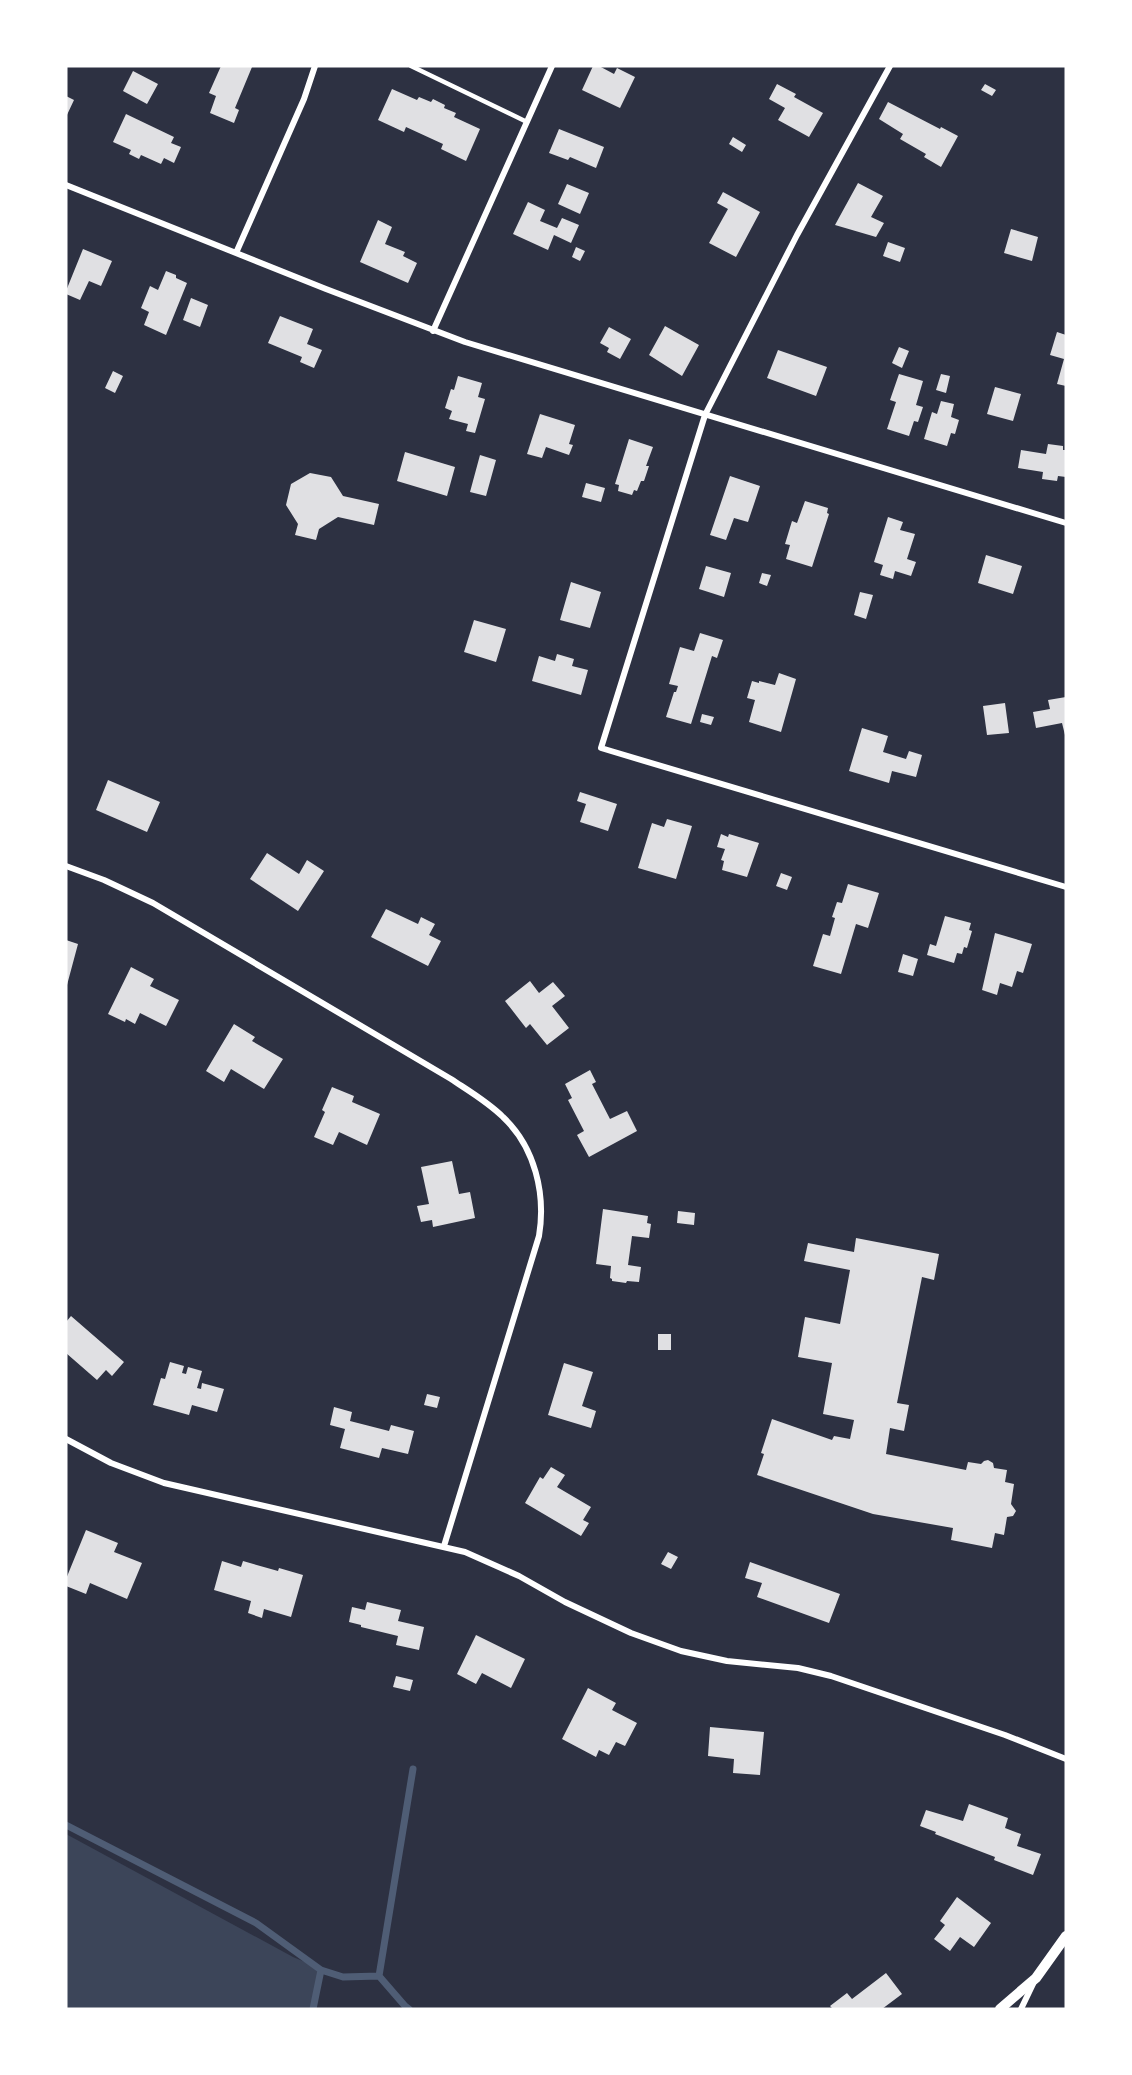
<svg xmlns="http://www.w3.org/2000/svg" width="1132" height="2075" viewBox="0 0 1132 2075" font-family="Arial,sans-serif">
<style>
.green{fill:#3c4559}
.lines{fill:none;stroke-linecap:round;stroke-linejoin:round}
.stream{stroke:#4f5d75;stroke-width:7}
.building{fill:#e0e0e3}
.service{stroke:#fff;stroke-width:4.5}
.minor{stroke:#fff;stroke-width:6}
.tertiary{stroke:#fff;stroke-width:10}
</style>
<rect width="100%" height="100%" fill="#2d3142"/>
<path class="green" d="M66 1834 293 1957 322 1969 313 2009H66Z"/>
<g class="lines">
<path class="stream" d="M66 1825 256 1923 321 1970 313 2009
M321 1970 343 1977 379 1976 413 1769
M379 1976 405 2006 409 2009"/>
</g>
<path class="building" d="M221 66 252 67 235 108 239 110 234 123 210 113 216 96 209 93Z
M593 66H599L614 74 617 68 635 77 620 108 582 90Z
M133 71 158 84 147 104 123 91Z
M777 84 796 94 794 97 823 113 809 137 778 120 785 108 769 99Z
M985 84 996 90 992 96 981 90Z
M392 89 417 100 419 97 431 102 433 99 445 105 444 108 456 113 454 117 480 129 466 161 441 149 443 144 406 127 404 132 378 120Z
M66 96 74 100 66 117Z
M888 102 940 129 941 127 958 136 941 167 924 157 926 154 900 139 903 134 879 119Z
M126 114 174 137 171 143 181 147 174 163 164 158 161 164 141 155 139 159 129 154 131 150 113 142Z
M559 129 604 147 596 168 570 157 568 160 549 153Z
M733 137 746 145 742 152 729 144Z
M858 183 883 196 871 217 884 223 876 237 835 225Z
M567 184 589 193 580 214 558 204Z
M723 192 760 212 736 257 709 243 728 209 717 203Z
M528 202 545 210 540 221 557 228 562 218 579 225 571 243 554 235 548 250 513 234Z
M378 220 392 227 385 244 405 252 403 256 417 263 408 283 360 262Z
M1011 229 1038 237 1032 261 1004 253Z
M888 242 905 248 900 262 883 256Z
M576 247 585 251 580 261 572 257Z
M83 249 112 261 101 286 89 281 80 300 66 294V291Z
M166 271 176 275V278L187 283 166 335 144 325 149 312 141 308 150 286 158 290Z
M191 298 208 305 200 327 183 320Z
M280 316 313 329 307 344 322 350 314 368 300 362 302 357 268 343Z
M665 326 699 345 682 376 649 355Z
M609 327 631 339 620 359 607 352 609 348 600 343Z
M1057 332 1066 335V386L1057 384 1064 359 1050 355Z
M899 347 909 351 902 368 892 363Z
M778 350 827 367 816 396 767 378Z
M113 371 123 376 115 393 105 388Z
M899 374 923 381 916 405 923 407 918 422 914 421 909 436 887 429 896 402 890 400Z
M941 374 950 376 946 393 936 390Z
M458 376 482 383 478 397 485 399 475 433 466 431 468 424 449 419 452 411 445 408 451 389 454 390Z
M995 387 1021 394 1013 421 987 414Z
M941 401 954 404 951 417 959 420 955 434 951 433 947 446 924 439 932 412 937 414Z
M540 414 575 425 569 444 573 445 569 455 546 447 542 458 527 454Z
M629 439 653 447 646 466H649L644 481H641L637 491 634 490 632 495 618 491 619 485 615 484Z
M1048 444 1063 446V450H1066V477L1058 476 1057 481 1042 479 1043 472 1018 468 1021 450 1046 454Z
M405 452 455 467 447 496 397 481Z
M480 455 496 460 486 496 470 492Z
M310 473 331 477 343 496 379 504 374 525 338 517 319 529 316 540 295 535 298 524 286 505 291 484Z
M730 476 760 486 748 522 734 518 726 540 710 535Z
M586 483 605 488 601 502 582 497Z
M805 501 828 508 827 513 829 514 812 567 786 559 790 545 785 544 792 521 797 523Z
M888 517 903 522 900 530 915 534 907 559 916 562 911 576 895 571 893 579 880 575 883 565 874 562Z
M986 555 1022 566 1013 594 978 583Z
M706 566 731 573 724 597 699 589Z
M762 573 771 575 767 586 759 583Z
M571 582 601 592 590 628 560 620Z
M860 592 873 595 866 619 854 615Z
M474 620 506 629 496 662 464 652Z
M700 633 723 640 717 658 712 656 691 724 666 717 674 692H676L678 686 669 684 680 647 694 651Z
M557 654 574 659 572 666 588 670 581 695 532 681 539 656 555 661Z
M779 673 796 679 781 732 749 722 755 700 747 698 752 681 759 683V681L775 685Z
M1066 697V739L1062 723 1036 728 1033 712 1050 709 1048 700Z
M1005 703 1009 733 987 735 983 706Z
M702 714 714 717 711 725 700 722Z
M862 728 888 736 883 752 906 759 909 751 922 755 916 777 892 771 889 783 849 771Z
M108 780 160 802 147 832 96 810Z
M580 792 617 804 608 831 580 822 586 804 577 801Z
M667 819 692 826 676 879 638 868 652 823 664 827Z
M721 834 728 837 729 834 759 843 747 877 722 870 724 861 721 860 725 849 717 847Z
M267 853 299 874 307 860 324 871 298 911 250 879Z
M781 873 792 877 787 890 776 886Z
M848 884 879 893 868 928 856 924 841 974 813 966 823 934 830 936 835 918 832 917 837 902 842 903Z
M386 909 418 924 421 917 435 924 429 935 441 941 428 966 371 937Z
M945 916 971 923 969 930 972 931 967 948 964 947 962 954 957 953 954 963 927 955 930 944 936 946Z
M995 933 1032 944 1023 973 1017 971 1012 987 1000 983 997 995 982 990Z
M66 940 78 944 67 985H66Z
M903 954 918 959 913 976 898 972Z
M131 967 154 979 150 986 179 1000 166 1026 140 1013 135 1024 126 1019 125 1022 108 1014Z
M530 981 539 993 553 982 565 996 552 1006 569 1028 547 1045 530 1024 526 1028 505 1001Z
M234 1024 255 1037 252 1041 283 1059 264 1089 231 1069 224 1082 206 1071Z
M590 1070 596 1082 592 1084 610 1119 627 1111 637 1131 589 1157 577 1135 584 1131 568 1100 572 1098 565 1084Z
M332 1087 354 1096 352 1102 380 1114 367 1145 339 1132 333 1145 314 1137 325 1112 322 1110Z
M452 1161 459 1194 470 1192 475 1218 433 1227 432 1220 421 1222 417 1206 429 1204 421 1167Z
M603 1209 648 1216 647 1223 651 1224 649 1238 632 1236 628 1265 641 1267 639 1282 627 1281 626 1283 612 1281V1279L610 1278 611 1266 596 1264Z
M678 1211 695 1213 694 1225 677 1223Z
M856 1238 939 1254 934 1280 922 1277 897 1403 909 1405 904 1431 890 1428 886 1454 966 1470 968 1462 981 1464 984 1461 988 1460 993 1463 994 1468 1007 1470 1005 1482 1014 1484 1011 1504 1016 1511 1013 1516 1007 1517 1004 1535 995 1533 992 1548 951 1540 953 1528 873 1514 757 1475 764 1454 761 1453 772 1419 832 1440 834 1436 850 1439 854 1420 823 1414 832 1363 798 1357 805 1317 840 1324 850 1270 804 1261 808 1243 854 1252Z
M71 1316 124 1362 112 1376 106 1370 97 1380 66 1353V1322Z
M658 1334H671V1350H658Z
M170 1362 184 1366 182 1373 186 1374 188 1367 202 1371 197 1388 201 1389 202 1383 224 1389 217 1412 192 1405 189 1415 153 1405 161 1378 165 1379Z
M564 1363 593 1372 582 1406 596 1411 591 1428 548 1415Z
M427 1394 440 1397 437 1408 424 1405Z
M334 1407 352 1412 350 1421 389 1431 391 1425 414 1431 408 1454 382 1448 379 1458 340 1448 345 1429 330 1425Z
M551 1467 565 1475 557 1487 591 1507 583 1520 589 1523 581 1536 525 1503 540 1477 543 1479Z
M86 1530 118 1543 114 1552 142 1563 127 1599 90 1583 86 1594 66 1586V1579Z
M668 1552 678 1557 671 1569 661 1564Z
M222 1561 241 1567 243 1561 278 1571 279 1568 303 1575 291 1617 264 1609 262 1618 248 1613 251 1601 214 1590Z
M750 1562 840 1594 829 1623 757 1597 762 1583 745 1578Z
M367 1602 401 1610 398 1621 424 1627 419 1650 396 1645 398 1636 361 1627V1625L349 1622 352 1607 365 1610Z
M476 1635 525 1659 511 1688 482 1673 476 1684 457 1674Z
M396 1676 413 1680 410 1691 393 1687Z
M588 1688 616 1703 612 1710 637 1723 625 1746 616 1742 609 1755 599 1750 596 1757 562 1739Z
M710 1727 764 1732 760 1775 733 1773 734 1759 708 1756Z
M969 1804 1008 1818 1005 1828 1021 1834 1017 1846 1041 1854 1033 1875 994 1860 995 1857 935 1834 936 1832 920 1826 926 1810 963 1821Z
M957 1897 991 1923 974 1947 960 1937 950 1951 934 1939 945 1925 940 1921Z
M886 1973 902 1994 882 2009H833L830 2006 847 1993 852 1999Z"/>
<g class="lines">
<path class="service" d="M411 66 527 122"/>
<path class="minor" d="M890 66 797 235 705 415 601 748 1066 887
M66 185 326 289 465 342 1066 523
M236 253 304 99 315 66
M433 331 552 66
M66 866 104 880 153 903 451 1079C469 1091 488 1102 503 1117 535 1147 546 1194 539 1236L444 1546
M66 1439 111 1463 164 1483 465 1552 519 1576 565 1602 631 1633 681 1651 727 1661 798 1668 831 1676 1005 1735 1066 1759
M1021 2009 1033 1984"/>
<path class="tertiary" d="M1000 2009 1036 1978 1066 1936"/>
</g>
<rect width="1132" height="2075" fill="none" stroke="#ffffff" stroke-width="135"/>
</svg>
